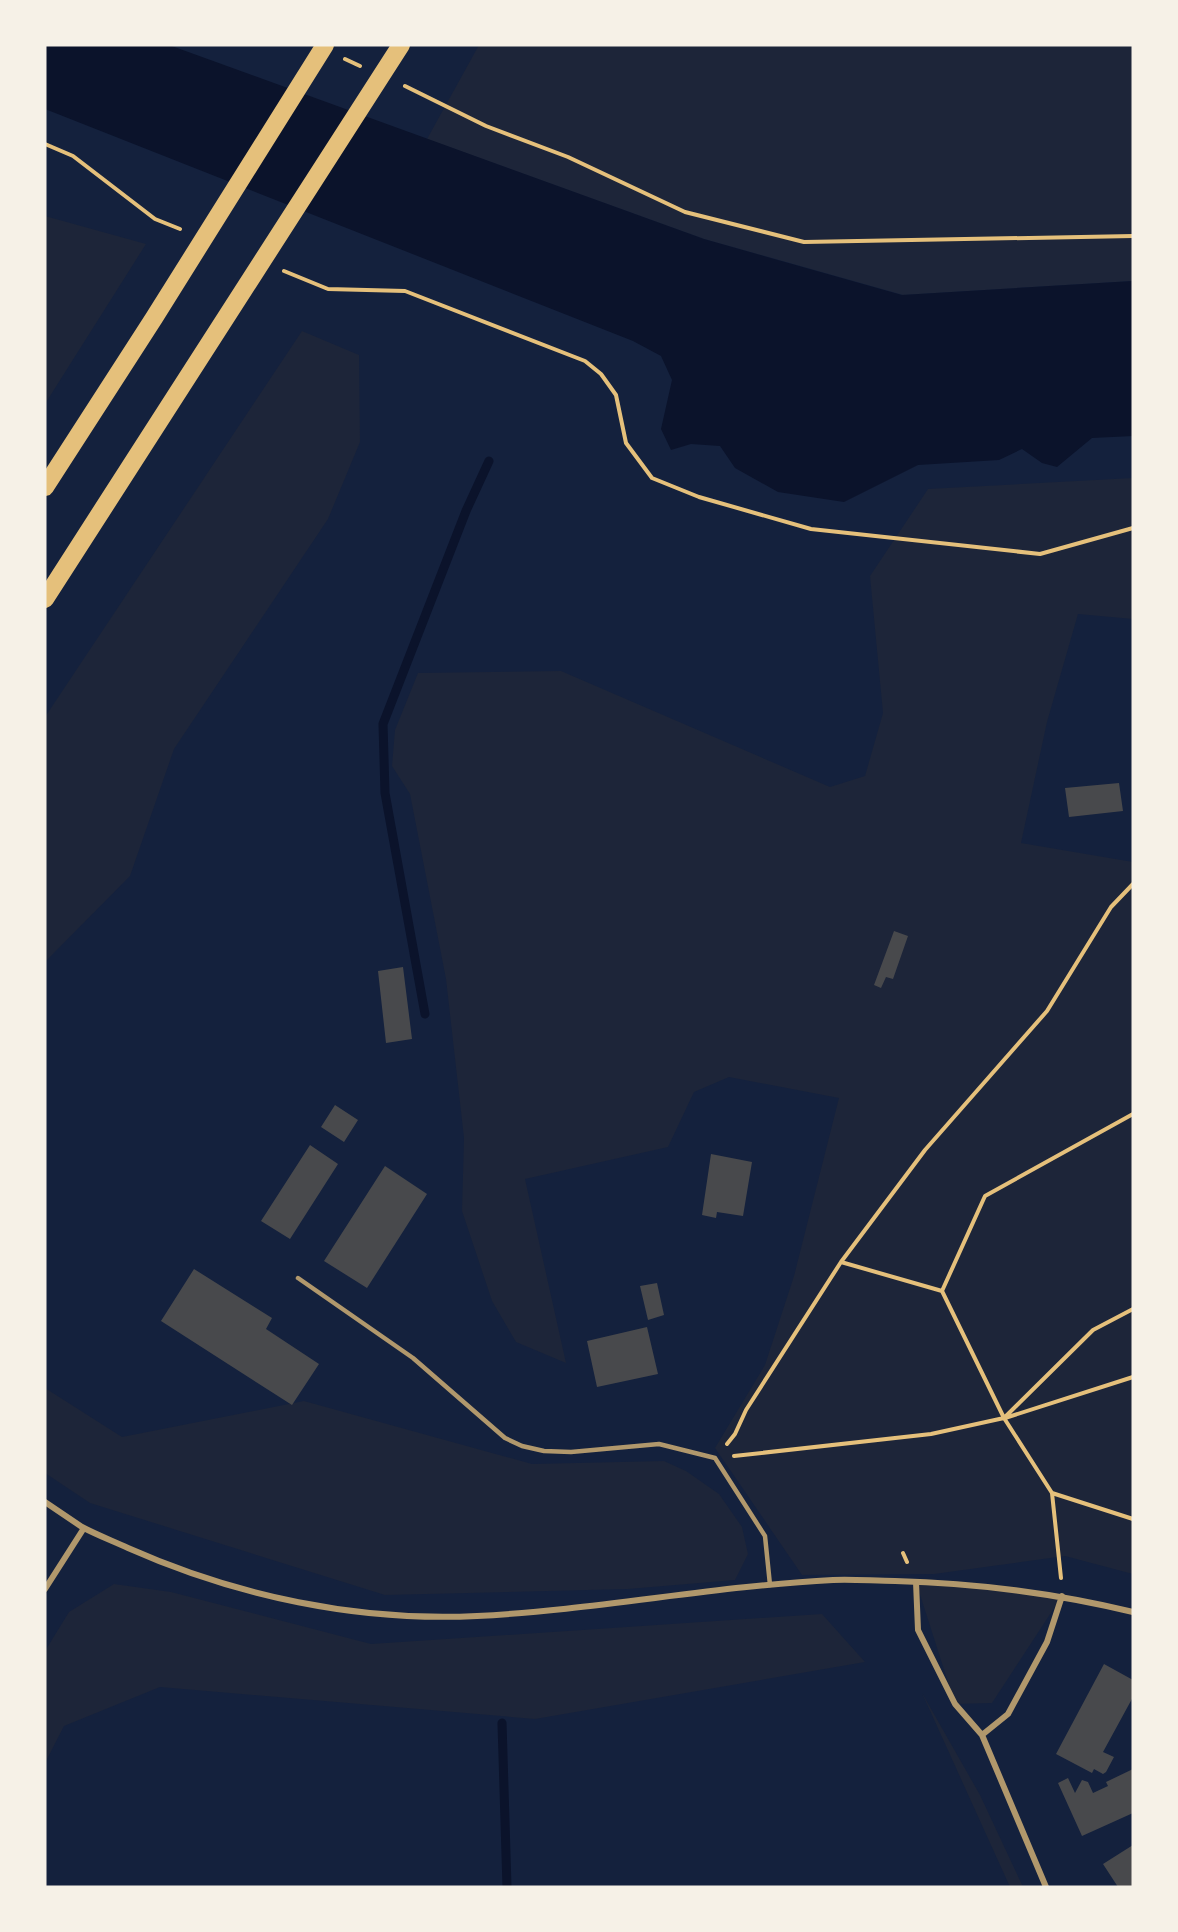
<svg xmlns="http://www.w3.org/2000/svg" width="1178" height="1932" viewBox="0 0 1178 1932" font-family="'Work Sans',sans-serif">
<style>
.green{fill:#1d2539}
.water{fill:#0b132b}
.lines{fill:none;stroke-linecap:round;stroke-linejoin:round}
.stream{stroke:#0b132b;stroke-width:9}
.building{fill:#48494c}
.path{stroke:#e5c07b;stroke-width:4}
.service{stroke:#b1986c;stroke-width:4.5}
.minor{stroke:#b1986c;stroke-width:6}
.motorway{stroke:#e5c07b;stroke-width:18}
</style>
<rect width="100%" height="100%" fill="#14213d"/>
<path class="green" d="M479 45H1133V281L903 295 704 239 427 139Z
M45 216 146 244 45 404Z
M302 331 359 355 360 442 328 519 174 749 130 876 45 962V717Z
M1133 478V619L1078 614 1047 722 1021 843 1133 862V1574L1065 1556 934 1574 802 1575 715 1448 765 1365 794 1276 839 1098 729 1077 694 1092 668 1147 525 1179 566 1363 516 1342 492 1301 462 1211 464 1138 446 979 410 794 392 766 395 730 418 673 561 671 830 787 865 776 883 713 870 576 928 489Z
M45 1388 122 1437 304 1401 532 1464 664 1461 686 1471 719 1494 742 1527 748 1554 735 1580 628 1589 385 1595 90 1503 45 1473Z
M916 1582 1062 1596 992 1703 955 1704Z
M114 1584 171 1592 371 1644 822 1614 865 1662 535 1719 160 1687 64 1726 45 1763V1651L69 1612Z
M922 1693 980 1795 1023 1887H1010Z"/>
<path class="water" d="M45 45H169L704 239 902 295 1133 281V436L1092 438 1057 467 1042 463 1022 449 999 460 918 465 844 502 778 492 735 468 720 446 691 444 671 450 661 429 672 380 661 356 633 341 45 109Z"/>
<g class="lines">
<path class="stream" d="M425 1014 385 793 383 724 466 511 489 461
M502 1723 507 1887"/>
</g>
<path class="building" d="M1119 783 1123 811 1069 817 1065 788Z
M894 931 908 936 893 979 886 977 881 988 874 985Z
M403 967 412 1039 386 1043 378 971Z
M335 1105 358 1120 344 1142 321 1127Z
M310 1145 338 1164 290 1239 261 1221Z
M711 1154 752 1162 743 1216 717 1212 716 1218 702 1215Z
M385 1166 427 1194 367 1288 324 1261Z
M194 1269 272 1318 266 1329 319 1364 292 1405 161 1321Z
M657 1283 664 1315 648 1320 640 1286Z
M647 1327 658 1374 597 1387 587 1341Z
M1104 1664 1133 1680V1697L1103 1752 1114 1757 1106 1772 1103 1774 1094 1769 1092 1773 1056 1754Z
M1133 1769V1813L1082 1836 1058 1783 1068 1778 1075 1793 1082 1780 1088 1782 1093 1793 1108 1786 1106 1782Z
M1133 1845V1887H1118L1103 1864Z"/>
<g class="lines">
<path class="path" d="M345 59 360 66
M405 86 486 126 568 157 685 212 804 242 1133 236
M45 144 73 156 155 219 180 229
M284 271 328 289 405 291 585 361 601 374 616 395 626 443 652 478 699 497 811 529 1040 554 1133 528
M841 1262 942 1291 1004 1418 1093 1330 1133 1309
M942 1291 985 1196 1133 1114
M1005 1418 1133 1377
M727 1444 735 1434 746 1410 841 1262 925 1150 1047 1011 1111 907 1133 884
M734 1456 931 1434 1004 1418 1052 1493
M903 1553 907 1562
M1061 1578 1052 1493 1133 1519"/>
<path class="service" d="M298 1278 413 1358 505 1438 522 1446 544 1451 571 1452 659 1444 715 1458 765 1536 770 1585"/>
<path class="minor" d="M45 1502C57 1510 70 1519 82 1527 97 1535 113 1541 128 1548 236 1596 358 1622 477 1616 596 1610 714 1586 833 1580 854 1579 874 1581 895 1581 975 1583 1054 1593 1133 1612
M916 1582 918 1630 955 1704 982 1735 1046 1887
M45 1589 84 1528
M982 1735 1008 1714 1047 1642 1062 1596"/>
<path class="motorway" d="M45 487 154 318 325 45
M45 599 401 45"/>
</g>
<rect width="1178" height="1932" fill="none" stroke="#f6f1e7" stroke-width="93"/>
</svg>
